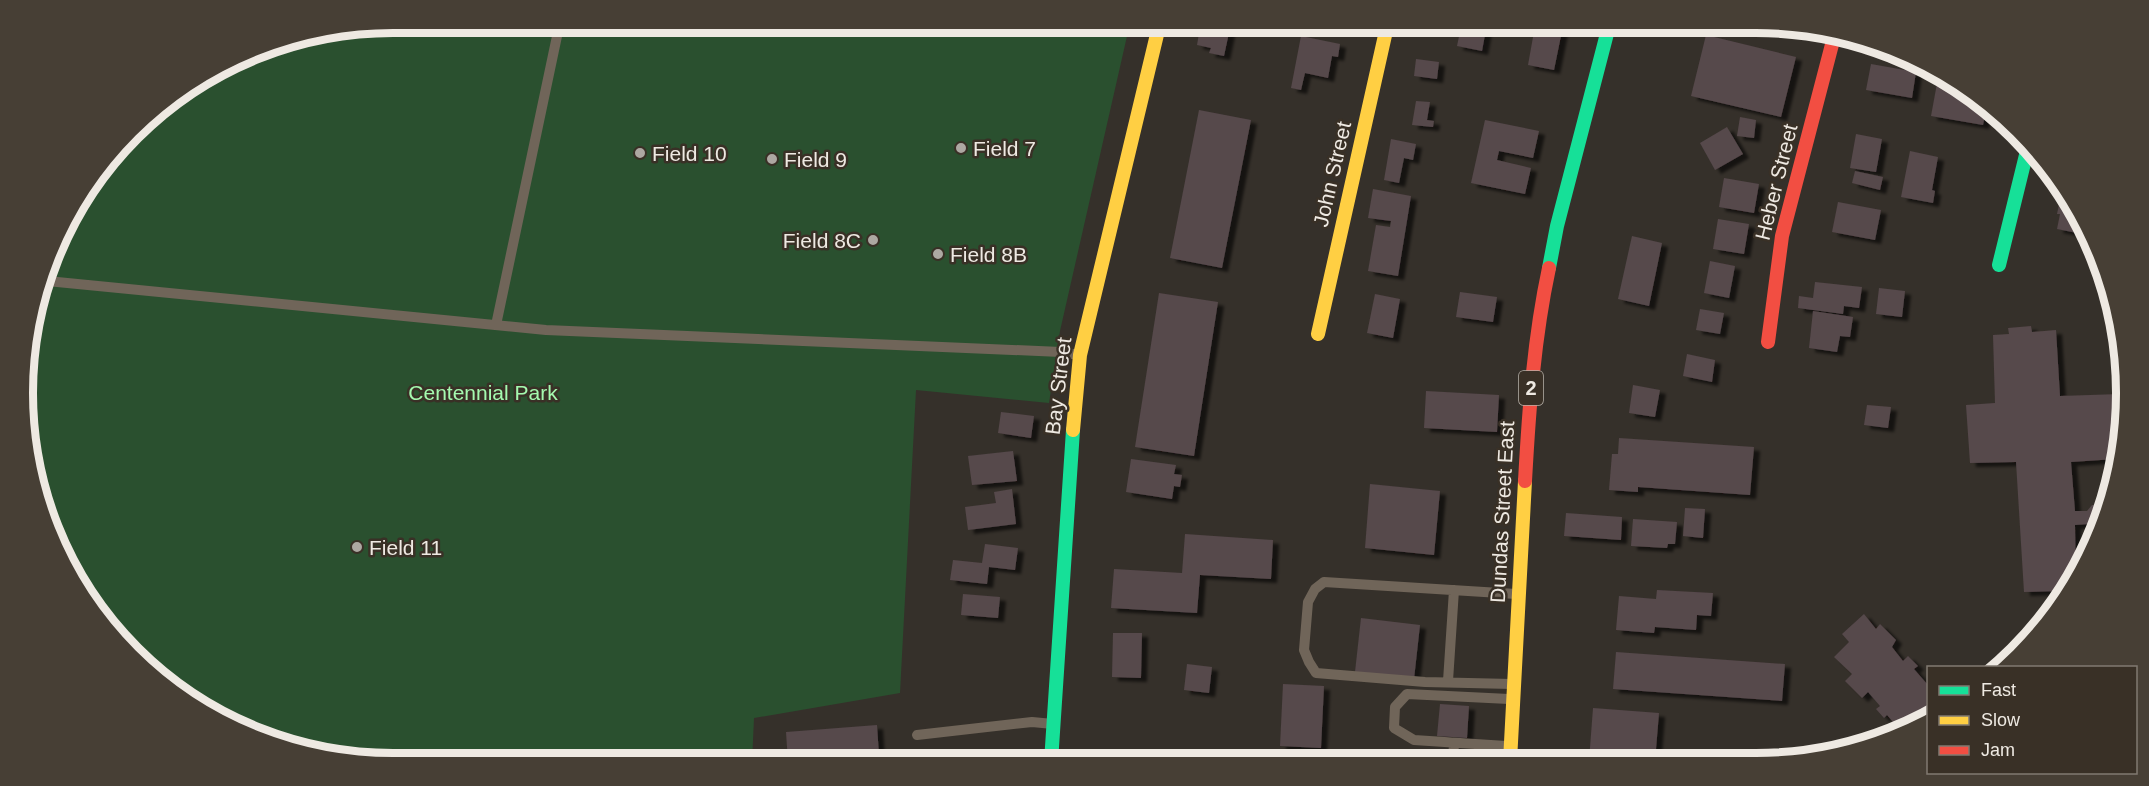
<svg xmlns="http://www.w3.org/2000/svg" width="2149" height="786" viewBox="0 0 2149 786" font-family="Helvetica,sans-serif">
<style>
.green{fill:#2a502f}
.building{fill:#56484b;filter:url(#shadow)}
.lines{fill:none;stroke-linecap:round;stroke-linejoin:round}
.lane{stroke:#706559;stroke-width:10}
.fast{stroke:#16e098;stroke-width:14}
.slow{stroke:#ffcf43;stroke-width:14}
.jam{stroke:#f24e42;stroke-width:14}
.poi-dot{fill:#ada8a2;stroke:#393026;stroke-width:2}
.labels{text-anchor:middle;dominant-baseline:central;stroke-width:5;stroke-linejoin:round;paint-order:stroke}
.shield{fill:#393026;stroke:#b8b2aa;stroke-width:1.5}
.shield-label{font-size:20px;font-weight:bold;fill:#eee9e2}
.poi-label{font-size:21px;fill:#eee9e2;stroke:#393026;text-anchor:start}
.street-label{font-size:21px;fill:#eee9e2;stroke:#393026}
.park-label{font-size:21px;fill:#a4f9af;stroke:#393026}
.rim{fill:none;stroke:#eee9e2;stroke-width:8}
</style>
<defs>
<filter id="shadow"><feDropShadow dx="6" dy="4" stdDeviation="1.5" flood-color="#0009"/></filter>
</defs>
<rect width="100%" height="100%" fill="#35302a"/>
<path class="green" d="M393 22 1130 23 1060 331 1049 403 916 390 900 693 754 718 752 763H393L297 751 168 687 85 599 30 466 26 344 72 208 149 114 274 42Z"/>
<path class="building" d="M1201 22 1230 28 1224 56 1209 53 1211 48 1197 45Z
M1462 22 1487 24 1482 51 1457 46Z
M1535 26 1562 31 1554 70 1528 65Z
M1706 35 1796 57 1781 117 1691 96Z
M1301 36 1340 44 1338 57 1332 56 1328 78 1305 73 1301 90 1291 88Z
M1416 59 1439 62 1437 79 1414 76Z
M1871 64 1916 72 1912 98 1866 90Z
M1938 78 1982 99 1987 105 1983 125 1931 116Z
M1416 101 1430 102 1427 120 1434 121 1433 127 1412 125Z
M1199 110 1251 120 1222 268 1170 258Z
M1740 117 1756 120 1754 138 1737 136Z
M1485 120 1539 131 1533 158 1499 151 1497 160 1531 168 1525 194 1471 183Z
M1727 127 1743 154 1715 170 1700 143Z
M1856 134 1882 139 1876 172 1850 168Z
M1391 139 1416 144 1413 160 1404 158 1399 183 1384 180Z
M1910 151 1938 157 1932 190 1935 191 1933 203 1901 197Z
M1855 171 1883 177 1880 190 1852 183Z
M1724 178 1759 184 1754 213 1719 207Z
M1373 189 1411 196 1398 276 1368 271 1376 225 1390 227 1391 221 1368 218Z
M2062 190 2077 208 2083 227 2082 234 2057 229 2060 214H2057Z
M1838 202 1881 210 1875 240 1832 232Z
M1718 219 1749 224 1744 254 1713 249Z
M1632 236 1662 243 1649 306 1618 299Z
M1710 261 1735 266 1729 298 1704 293Z
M1815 282 1862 287 1859 308 1844 306 1843 314 1798 308 1799 296 1813 298Z
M1879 288 1905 291 1902 317 1876 314Z
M1460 292 1497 297 1493 322 1456 317Z
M1159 293 1218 302 1194 456 1135 447Z
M1375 294 1400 299 1393 338 1367 333Z
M1700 309 1724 313 1720 334 1696 330Z
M1813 311 1853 317 1850 337 1840 336 1837 352 1809 348Z
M2031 326 2032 332 2056 330 2060 396 2120 394 2116 459 2071 462 2075 511H2087L2092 505 2104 504 2107 507 2098 528 2094 529 2089 524 2075 525 2076 579 2062 580 2061 591 2024 592 2016 462 1970 463 1966 405 1995 403 1993 335 2009 334 2008 328Z
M1687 354 1715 360 1712 382 1683 376Z
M1633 385 1660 390 1655 417 1629 413Z
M1426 391 1499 395 1497 432 1424 428Z
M1867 405 1891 407 1888 428 1864 425Z
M1001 412 1034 416 1031 438 998 433Z
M1619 438 1754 447 1750 495 1638 487V492L1609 490 1612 454H1618Z
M1013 451 1017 481 972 485 968 456Z
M1131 459 1176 465 1174 474 1182 475 1180 487 1174 486 1172 499 1126 492Z
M1370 484 1440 491 1434 555 1365 548Z
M1012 489 1016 524 968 530 965 507 996 503 994 492Z
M1685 508 1705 509 1703 538 1683 536Z
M1566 513 1622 517 1621 540 1564 536Z
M1633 519 1677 522 1675 544H1668L1667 548 1631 546Z
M1185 534 1273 540 1271 579 1200 575 1197 613 1111 608 1114 569 1182 573Z
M985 544 1018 548 1015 570 989 567 987 584 950 580 953 560 982 563Z
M1657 590 1713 593 1711 616 1697 615 1696 630 1655 627 1654 633 1616 630 1619 596 1656 599Z
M963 594 1000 597 998 618 961 615Z
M1864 614 1876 629 1880 624 1896 640 1892 647 1903 661 1908 656 1918 666 1914 669 1928 685V719L1920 725 1899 732 1900 730 1887 715 1884 718 1876 709 1880 706 1868 692 1862 698 1845 681 1852 674 1834 657 1849 642 1842 634Z
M1361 618 1420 625 1414 679 1355 672Z
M1113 633H1142L1141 678 1112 677Z
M1616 652 1785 664 1782 701 1613 689Z
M1187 664 1212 667 1209 693 1184 690Z
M1283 684 1324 686 1321 748 1280 746Z
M1440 704 1469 706 1467 738 1437 736Z
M1593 708 1659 713 1655 761H1589Z
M877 725 879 755 788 762 786 732Z
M1344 752 1413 758V761H1343Z
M1117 754 1159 759V762H1116Z"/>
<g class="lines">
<path class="lane" d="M47 281 546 330 1061 352 1079 355
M496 325 560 22
M1448 681 1454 590
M1512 684 1425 682 1316 673 1309 662 1304 650 1308 602 1315 589 1324 582 1516 594
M917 735 1032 722 1053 724
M1506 746 1414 740 1394 728 1395 707 1407 694 1509 699
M1453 761 1454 743"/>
<path class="fast" d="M1999 265 2027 151
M1549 268 1557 226 1610 22
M1051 762 1073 430"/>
<path class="slow" d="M1318 334 1388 22
M1073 430 1080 355 1160 22
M1510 761 1525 481"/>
<path class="jam" d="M1768 342 1782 236 1835 33
M1525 481C1529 409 1534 338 1549 268"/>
</g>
<g class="poi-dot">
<circle cx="961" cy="148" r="6"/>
<circle cx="640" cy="153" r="6"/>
<circle cx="772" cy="159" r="6"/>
<circle cx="873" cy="240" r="6"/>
<circle cx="938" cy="254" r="6"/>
<circle cx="357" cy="547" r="6"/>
</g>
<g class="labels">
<rect class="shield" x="1519" y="371" width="24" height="34" rx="4.5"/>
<g class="shield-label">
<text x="1531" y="388">2</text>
</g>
<g class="poi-label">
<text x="973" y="148">Field 7</text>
<text x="652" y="153">Field 10</text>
<text x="784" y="159">Field 9</text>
<text x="861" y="240" text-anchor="end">Field 8C</text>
<text x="950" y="254">Field 8B</text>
<text x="369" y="547">Field 11</text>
</g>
<g class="street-label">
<text transform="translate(1332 174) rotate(-77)">John Street</text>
<text transform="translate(1776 182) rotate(-76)">Heber Street</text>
<text transform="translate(1058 386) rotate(-83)">Bay Street</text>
<text transform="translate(1502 512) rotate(-87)">Dundas Street East</text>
</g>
<g class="park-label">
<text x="483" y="392">Centennial Park</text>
</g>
</g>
<path d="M0 0H2149V786H0ZM393 33H1756A360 360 0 0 1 2116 393V393A360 360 0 0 1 1756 753H393A360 360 0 0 1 33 393V393A360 360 0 0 1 393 33Z" fill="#473f35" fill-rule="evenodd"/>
<path class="rim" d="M393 33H1756A360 360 0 0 1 2116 393V393A360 360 0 0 1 1756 753H393A360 360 0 0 1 33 393V393A360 360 0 0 1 393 33Z"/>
<rect x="1927" y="666" width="210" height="108" fill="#393026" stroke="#817a71" stroke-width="1.5"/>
<rect x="1939" y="686" width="30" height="9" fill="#16e098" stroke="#817a71" stroke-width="1.5"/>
<text x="1981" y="696" font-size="18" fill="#eee9e2">Fast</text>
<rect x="1939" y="716" width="30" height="9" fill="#ffcf43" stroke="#817a71" stroke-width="1.5"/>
<text x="1981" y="726" font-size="18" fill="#eee9e2">Slow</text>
<rect x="1939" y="746" width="30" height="9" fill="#f24e42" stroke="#817a71" stroke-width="1.5"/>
<text x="1981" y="756" font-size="18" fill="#eee9e2">Jam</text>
</svg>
